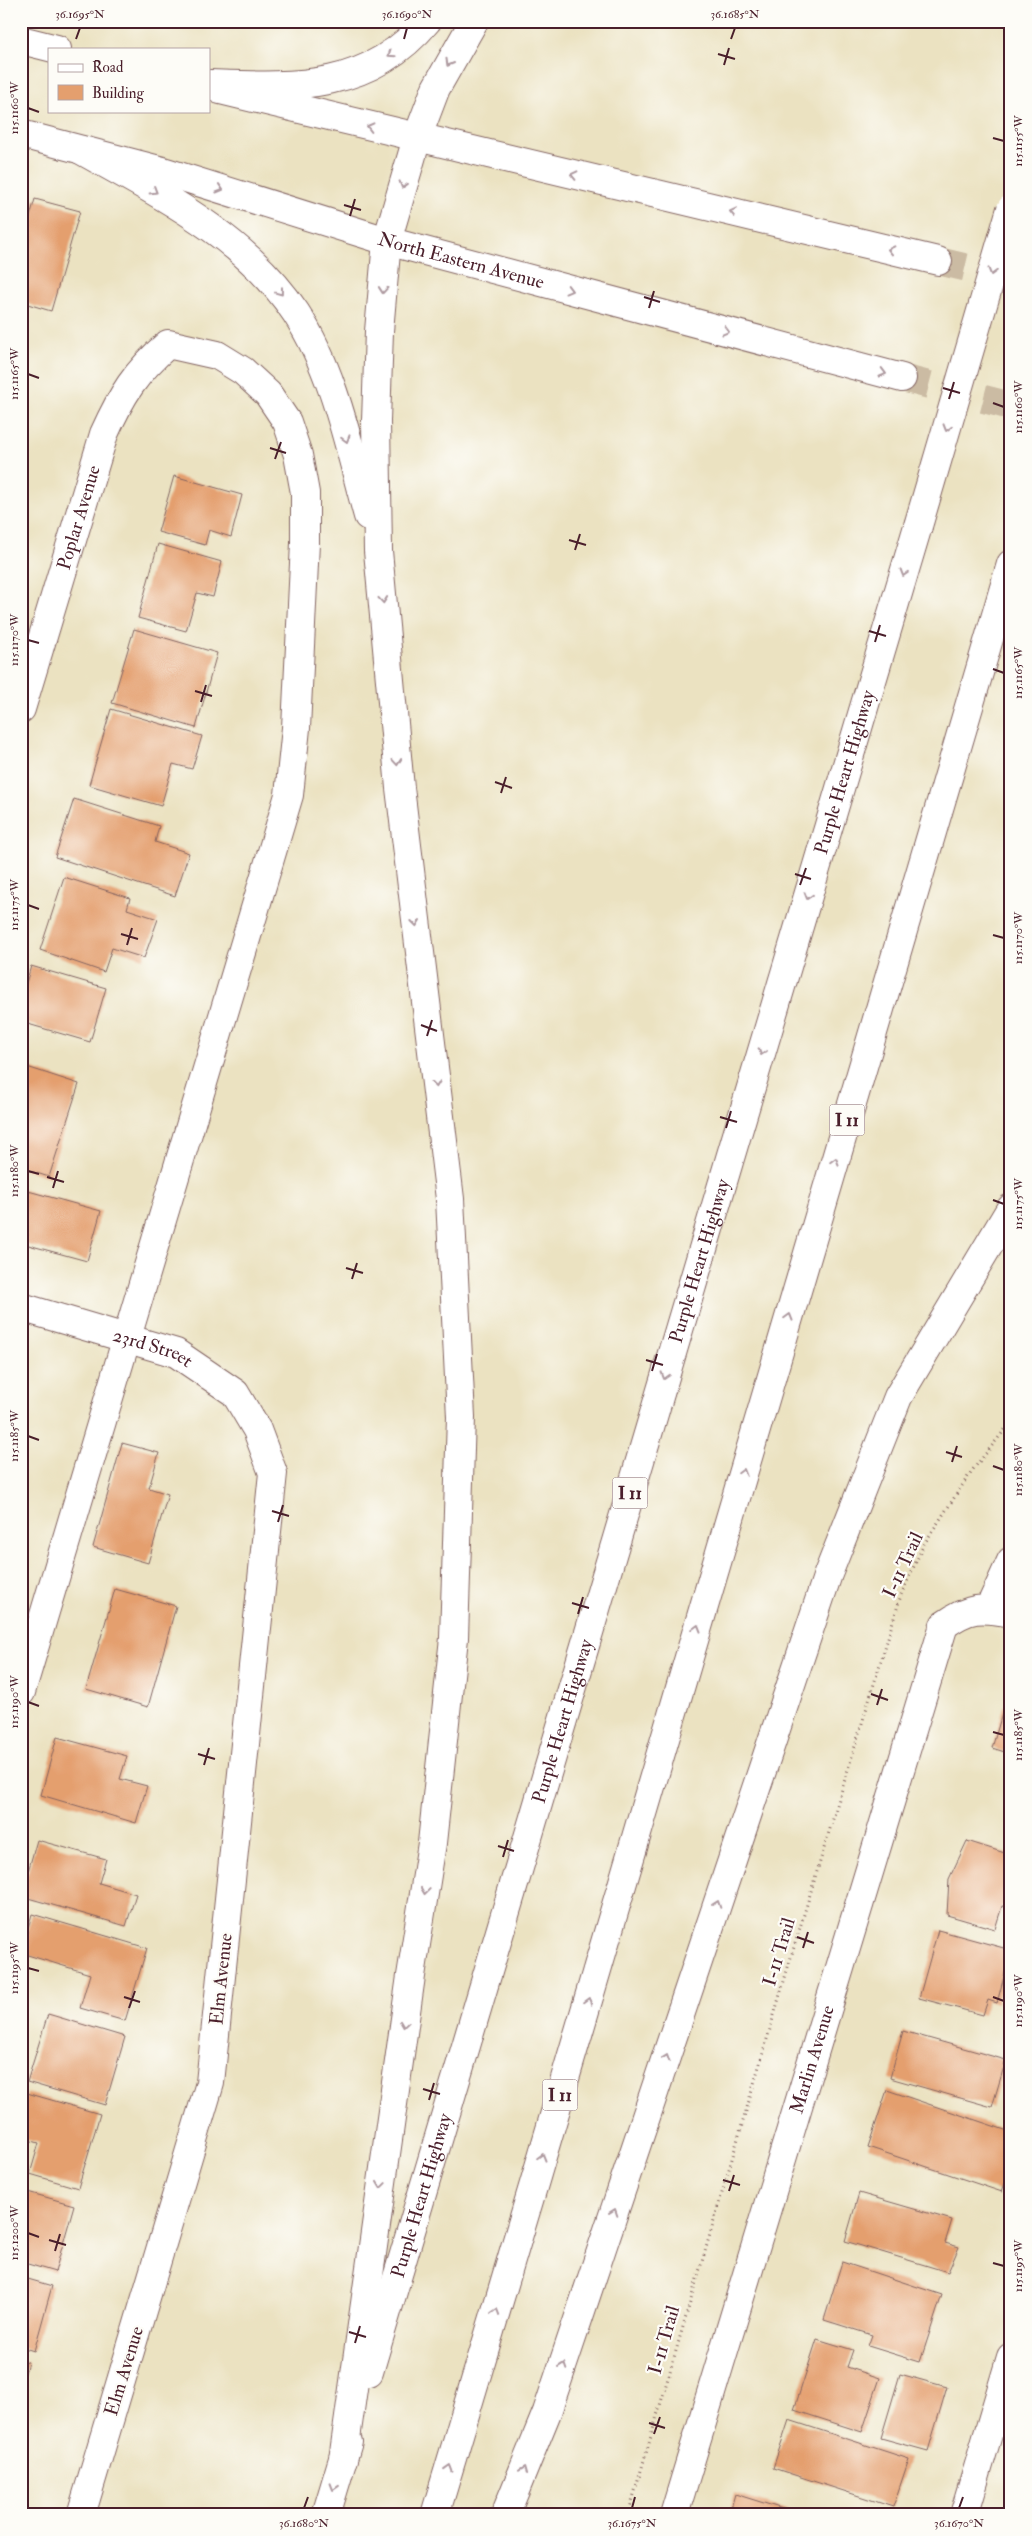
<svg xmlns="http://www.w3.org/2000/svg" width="1032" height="2536" viewBox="0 0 1032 2536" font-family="'IM FELL Double Pica',serif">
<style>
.building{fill:#e49f6e}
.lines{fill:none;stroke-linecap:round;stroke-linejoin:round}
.major-tunnel{stroke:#cbbba3;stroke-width:28;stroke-dasharray:28 14;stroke-linecap:butt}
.minor-casing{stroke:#826360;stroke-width:30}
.major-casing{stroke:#826360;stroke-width:30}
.highway-casing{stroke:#826360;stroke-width:30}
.path{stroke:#826360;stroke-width:3;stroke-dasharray:1 4;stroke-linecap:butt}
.minor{stroke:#fff;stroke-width:28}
.major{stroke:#fff;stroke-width:28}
.highway{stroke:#fff;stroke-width:28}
.highway-bridge-casing{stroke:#826360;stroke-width:30;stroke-linecap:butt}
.highway-bridge{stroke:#fff;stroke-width:28}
.oneway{stroke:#ae9aa0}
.ticks{fill:none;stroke:#4a1f2b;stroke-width:2}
.labels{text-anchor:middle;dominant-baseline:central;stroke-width:4.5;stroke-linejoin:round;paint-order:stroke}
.shield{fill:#fdfcf7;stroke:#806168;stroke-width:1}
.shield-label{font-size:18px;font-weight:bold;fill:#4a1f2b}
.street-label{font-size:19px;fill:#4a1f2b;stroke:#fdfcf7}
.neatline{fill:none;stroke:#4a1f2b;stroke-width:2}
.ticks-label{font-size:12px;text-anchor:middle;fill:#4a1f2b}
</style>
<rect width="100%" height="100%" fill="#fdfcf7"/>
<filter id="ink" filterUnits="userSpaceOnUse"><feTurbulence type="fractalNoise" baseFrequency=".02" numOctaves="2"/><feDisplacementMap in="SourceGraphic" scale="10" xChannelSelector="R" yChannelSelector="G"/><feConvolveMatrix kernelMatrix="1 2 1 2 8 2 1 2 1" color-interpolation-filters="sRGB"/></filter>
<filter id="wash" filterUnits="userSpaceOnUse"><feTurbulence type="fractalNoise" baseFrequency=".0096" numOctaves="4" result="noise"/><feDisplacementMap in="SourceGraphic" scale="20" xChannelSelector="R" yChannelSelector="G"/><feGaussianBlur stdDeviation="1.12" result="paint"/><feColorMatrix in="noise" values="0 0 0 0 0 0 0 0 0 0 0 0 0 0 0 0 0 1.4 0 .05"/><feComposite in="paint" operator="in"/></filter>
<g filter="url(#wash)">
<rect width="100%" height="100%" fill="#ebe2c1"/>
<g id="blocks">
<path class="building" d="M35 199 80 211 51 311 21 302V248Z
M174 476 242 495 231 537 209 530 205 545 158 532Z
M158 544 222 562 213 597 197 593 186 631 138 618Z
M134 629 217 653 196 728 112 703Z
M111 709 202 736 192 769 173 764 161 806 89 785Z
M74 799 159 826 155 842 189 853 175 896 55 857Z
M64 877 130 898 127 909 158 919 144 958 112 948 104 972 40 950Z
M31 966 106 988 90 1042 21 1022V1000Z
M21 1065 79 1084 49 1177 21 1168Z
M21 1189 101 1211 87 1261 21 1243Z
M122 1443 159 1453 149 1488 168 1494 148 1563 93 1547Z
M115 1589 176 1606 148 1707 86 1689Z
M1009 1690H1011V1754L992 1748Z
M57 1737 127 1756 120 1779 147 1786 136 1823 41 1795Z
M37 1840 106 1859 99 1883 136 1894 126 1926 21 1896Z
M967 1841 1011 1855V1907L1002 1906 995 1929 947 1915 949 1879Z
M32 1914 147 1948 125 2021 80 2008 90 1974 21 1953Z
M938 1930 1011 1950 997 2003 988 2000 983 2015 919 1998Z
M48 2014 125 2037 105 2105 27 2082Z
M903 2031 1006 2060 992 2107 890 2078Z
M887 2090 1011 2132V2185L1005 2183 1002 2192 868 2147Z
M27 2093 100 2114 78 2188 30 2174 39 2143 21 2138V2112Z
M24 2191 74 2205 55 2272 21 2262V2204Z
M859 2193 952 2220 945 2243 959 2247 948 2272 845 2241Z
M842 2262 942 2295 920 2362 868 2346 872 2335 824 2320Z
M21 2277 52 2286 34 2351 21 2347Z
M817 2339 853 2350 847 2367 880 2378 862 2432 794 2410Z
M21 2360 28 2362 22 2383H21Z
M900 2374 947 2387 928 2451 881 2438Z
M789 2420 909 2459 893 2507 773 2468Z
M735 2494 799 2514V2515H729Z"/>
</g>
</g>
<g filter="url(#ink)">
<use href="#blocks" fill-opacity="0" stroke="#826360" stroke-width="1"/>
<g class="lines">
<path class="major-tunnel" d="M938 261 1011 278
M902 378 1011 406"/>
<g class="minor-casing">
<g id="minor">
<path id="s1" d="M21 709 104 434C122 394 135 373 168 344L217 355 243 371 268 394 287 422 298 455 305 493V543L296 728 289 795 21 1692"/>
<path id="s2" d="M21 1307 176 1353 235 1393 257 1430 273 1473 210 2083 81 2515"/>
<path d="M989 1609 1011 1561"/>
<path id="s3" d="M674 2515 944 1625C969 1607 980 1607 1011 1613"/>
<path d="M964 2515 1011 2357"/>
</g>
</g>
<g class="major-casing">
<g id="major">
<path d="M21 40 57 49"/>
<path d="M220 90 938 261"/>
<path id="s4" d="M21 134 163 171 387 241 902 378"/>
</g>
</g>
<g class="highway-casing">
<g id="highway">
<path d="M209 84C292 87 368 92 427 21"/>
<path d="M81 150C159 194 245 236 296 313 335 373 349 448 368 516"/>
<path id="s5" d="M369 2372 918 526"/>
<path d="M343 2460 411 1976 432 1843 454 1638 461 1417 450 1199 400 788 378 551 376 421 379 331 387 241 417 138 436 88 474 21"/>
<path d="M326 2515 348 2442"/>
<path d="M435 2515 536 2177 1011 564"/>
<path d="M505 2515 547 2412 828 1574 898 1397 1011 1208"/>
</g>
</g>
<path class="path" d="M628 2515 791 1957 901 1595 924 1544 971 1472 1011 1422"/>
<use href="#minor" class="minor"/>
<use href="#major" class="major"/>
<use href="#highway" class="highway"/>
<g class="highway-bridge-casing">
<path id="highway-bridge" d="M918 526 1011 209"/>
</g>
<use href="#highway-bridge" class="highway-bridge"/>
</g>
<defs><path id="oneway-chevron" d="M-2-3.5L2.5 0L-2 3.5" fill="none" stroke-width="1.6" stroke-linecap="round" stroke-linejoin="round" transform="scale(1.25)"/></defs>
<g class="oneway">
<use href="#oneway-chevron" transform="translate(391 54) rotate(145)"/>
<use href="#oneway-chevron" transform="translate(449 63) rotate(120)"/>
<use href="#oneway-chevron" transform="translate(370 127) rotate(-166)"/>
<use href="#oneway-chevron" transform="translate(574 175) rotate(-167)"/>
<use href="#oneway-chevron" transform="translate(403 185) rotate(107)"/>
<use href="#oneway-chevron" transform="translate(220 189) rotate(17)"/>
<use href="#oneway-chevron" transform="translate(154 191) rotate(31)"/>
<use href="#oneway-chevron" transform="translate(733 212) rotate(-167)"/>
<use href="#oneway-chevron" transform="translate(891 250) rotate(-167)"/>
<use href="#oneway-chevron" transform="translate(992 272) rotate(106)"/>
<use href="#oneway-chevron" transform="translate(383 290) rotate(95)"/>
<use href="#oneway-chevron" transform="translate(569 290) rotate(15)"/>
<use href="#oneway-chevron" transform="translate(280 292) rotate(53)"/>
<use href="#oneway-chevron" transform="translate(726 331) rotate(15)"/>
<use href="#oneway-chevron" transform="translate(883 373) rotate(15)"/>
<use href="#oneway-chevron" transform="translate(947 428) rotate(106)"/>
<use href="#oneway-chevron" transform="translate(346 439) rotate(74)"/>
<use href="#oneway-chevron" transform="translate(904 573) rotate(107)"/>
<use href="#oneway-chevron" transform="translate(383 600) rotate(85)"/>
<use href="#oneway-chevron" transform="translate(397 762) rotate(85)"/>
<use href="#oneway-chevron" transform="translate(808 896) rotate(107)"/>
<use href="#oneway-chevron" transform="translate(416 923) rotate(83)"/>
<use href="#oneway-chevron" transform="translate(762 1052) rotate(107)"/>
<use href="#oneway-chevron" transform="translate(436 1084) rotate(83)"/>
<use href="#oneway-chevron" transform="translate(835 1161) rotate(-74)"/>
<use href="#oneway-chevron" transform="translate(789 1317) rotate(-74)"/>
<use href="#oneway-chevron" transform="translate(665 1376) rotate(107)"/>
<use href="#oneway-chevron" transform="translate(743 1472) rotate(-74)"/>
<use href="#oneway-chevron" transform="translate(697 1628) rotate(-74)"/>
<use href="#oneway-chevron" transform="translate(425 1891) rotate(98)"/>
<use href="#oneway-chevron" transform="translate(717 1904) rotate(-71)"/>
<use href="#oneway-chevron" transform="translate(588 2001) rotate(-74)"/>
<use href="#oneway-chevron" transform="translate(404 2024) rotate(98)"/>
<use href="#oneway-chevron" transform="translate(666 2058) rotate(-71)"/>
<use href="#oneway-chevron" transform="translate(542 2157) rotate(-74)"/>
<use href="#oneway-chevron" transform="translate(381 2185) rotate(98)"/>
<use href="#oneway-chevron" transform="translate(614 2212) rotate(-71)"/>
<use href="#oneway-chevron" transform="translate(496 2312) rotate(-73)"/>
<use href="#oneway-chevron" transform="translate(563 2366) rotate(-71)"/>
<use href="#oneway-chevron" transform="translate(449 2468) rotate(-73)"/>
<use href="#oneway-chevron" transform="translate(524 2470) rotate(-68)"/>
<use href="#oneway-chevron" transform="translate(334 2487) rotate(107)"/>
</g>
</g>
<path class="ticks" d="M76 39 80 28M404 39 407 28M731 39 735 28M718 54 735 59M724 65 729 48M28 108 39 112M993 138 1004 141M344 205 361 210M350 216 355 199M644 297 660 302M649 308 654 291M28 374 39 378M943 388 960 393M949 399 954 382M993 403 1004 407M270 448 286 453M275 459 281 442M569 540 586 545M575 550 580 534M869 631 886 636M28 640 39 643M875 642 880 625M993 669 1004 673M195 691 212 696M201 702 206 685M495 782 512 788M501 793 506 777M795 874 811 879M800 885 806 868M28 905 39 909M121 934 138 939M993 935 1004 938M127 945 132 928M421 1025 437 1031M427 1036 432 1020M720 1117 737 1122M726 1128 731 1111M28 1171 39 1174M47 1177 64 1182M53 1188 58 1171M993 1200 1004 1204M346 1268 363 1273M352 1279 357 1263M646 1360 663 1365M652 1371 657 1354M28 1436 39 1440M946 1452 962 1457M952 1462 957 1446M993 1466 1004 1470M272 1511 289 1516M278 1522 283 1505M572 1603 589 1608M578 1614 583 1597M871 1694 888 1700M28 1702 39 1706M877 1705 882 1689M993 1732 1004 1735M198 1754 215 1759M204 1765 209 1748M498 1846 514 1851M503 1857 508 1840M797 1937 814 1943M803 1948 808 1932M28 1968 39 1971M124 1997 140 2002M993 1997 1004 2001M129 2008 135 1991M423 2089 440 2094M429 2100 434 2083M723 2180 740 2185M729 2191 734 2175M28 2233 39 2237M49 2240 66 2245M55 2251 60 2234M993 2263 1004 2266M349 2332 366 2337M355 2343 360 2326M649 2423 665 2428M654 2434 660 2417M304 2508 308 2497M632 2508 635 2497M959 2508 963 2497"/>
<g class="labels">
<g class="shield">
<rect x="829.5" y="1104.5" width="35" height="31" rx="4"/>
<rect x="612.5" y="1477.5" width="35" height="31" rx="4"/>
<rect x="542.5" y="2079.5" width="35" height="31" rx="4"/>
</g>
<g class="shield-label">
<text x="847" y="1120">I 11</text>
<text x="630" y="1493">I 11</text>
<text x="560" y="2095">I 11</text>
</g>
<g class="street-label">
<text stroke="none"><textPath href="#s4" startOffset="458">North Eastern Avenue</textPath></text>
<text stroke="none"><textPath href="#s1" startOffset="200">Poplar Avenue</textPath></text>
<text stroke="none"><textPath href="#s5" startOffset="1669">Purple Heart Highway</textPath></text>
<text stroke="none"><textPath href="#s5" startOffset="1159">Purple Heart Highway</textPath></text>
<text stroke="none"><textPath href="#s2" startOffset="138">23rd Street</textPath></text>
<text transform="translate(903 1565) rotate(-65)">I-11 Trail</text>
<text stroke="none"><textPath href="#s5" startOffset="679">Purple Heart Highway</textPath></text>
<text transform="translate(779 1952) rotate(-73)">I-11 Trail</text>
<text transform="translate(221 1979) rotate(-84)">Elm Avenue</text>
<text stroke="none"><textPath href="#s3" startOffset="476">Marlin Avenue</textPath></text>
<text stroke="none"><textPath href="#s5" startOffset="184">Purple Heart Highway</textPath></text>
<text transform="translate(664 2340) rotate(-74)">I-11 Trail</text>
<text transform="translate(124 2371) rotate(-73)">Elm Avenue</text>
</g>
</g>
<rect width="1032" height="2536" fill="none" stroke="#fdfcf7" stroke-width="55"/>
<rect x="48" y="48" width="162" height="65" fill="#fdfcf7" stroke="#b5a4a5"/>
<rect x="58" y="64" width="25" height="8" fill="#ffffff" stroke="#b5a4a5"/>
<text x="92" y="72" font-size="15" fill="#4a1f2b">Road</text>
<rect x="58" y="85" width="25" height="15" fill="#e49f6e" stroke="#b5a4a5"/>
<text x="92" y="98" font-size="15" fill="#4a1f2b">Building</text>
<rect x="28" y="28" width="976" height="2480" class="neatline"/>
<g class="ticks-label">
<text x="80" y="18">36.1695°N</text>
<text x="407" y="18">36.1690°N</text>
<text x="735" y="18">36.1685°N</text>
<text transform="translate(14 108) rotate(-90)" y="4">115.1160°W</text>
<text transform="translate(1018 141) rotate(-90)" y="4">115.1155°W</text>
<text transform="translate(14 374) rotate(-90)" y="4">115.1165°W</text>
<text transform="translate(1018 407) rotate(-90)" y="4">115.1160°W</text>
<text transform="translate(14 640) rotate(-90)" y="4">115.1170°W</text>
<text transform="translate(1018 673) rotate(-90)" y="4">115.1165°W</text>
<text transform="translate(14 905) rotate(-90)" y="4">115.1175°W</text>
<text transform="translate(1018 938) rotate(-90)" y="4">115.1170°W</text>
<text transform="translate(14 1171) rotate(-90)" y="4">115.1180°W</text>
<text transform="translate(1018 1204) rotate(-90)" y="4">115.1175°W</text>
<text transform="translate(14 1436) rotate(-90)" y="4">115.1185°W</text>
<text transform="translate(1018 1470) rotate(-90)" y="4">115.1180°W</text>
<text transform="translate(14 1702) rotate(-90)" y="4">115.1190°W</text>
<text transform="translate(1018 1735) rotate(-90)" y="4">115.1185°W</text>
<text transform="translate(14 1968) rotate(-90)" y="4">115.1195°W</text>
<text transform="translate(1018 2001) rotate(-90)" y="4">115.1190°W</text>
<text transform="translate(14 2233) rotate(-90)" y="4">115.1200°W</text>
<text transform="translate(1018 2266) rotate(-90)" y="4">115.1195°W</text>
<text x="304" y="2527">36.1680°N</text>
<text x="632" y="2527">36.1675°N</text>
<text x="959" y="2527">36.1670°N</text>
</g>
</svg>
